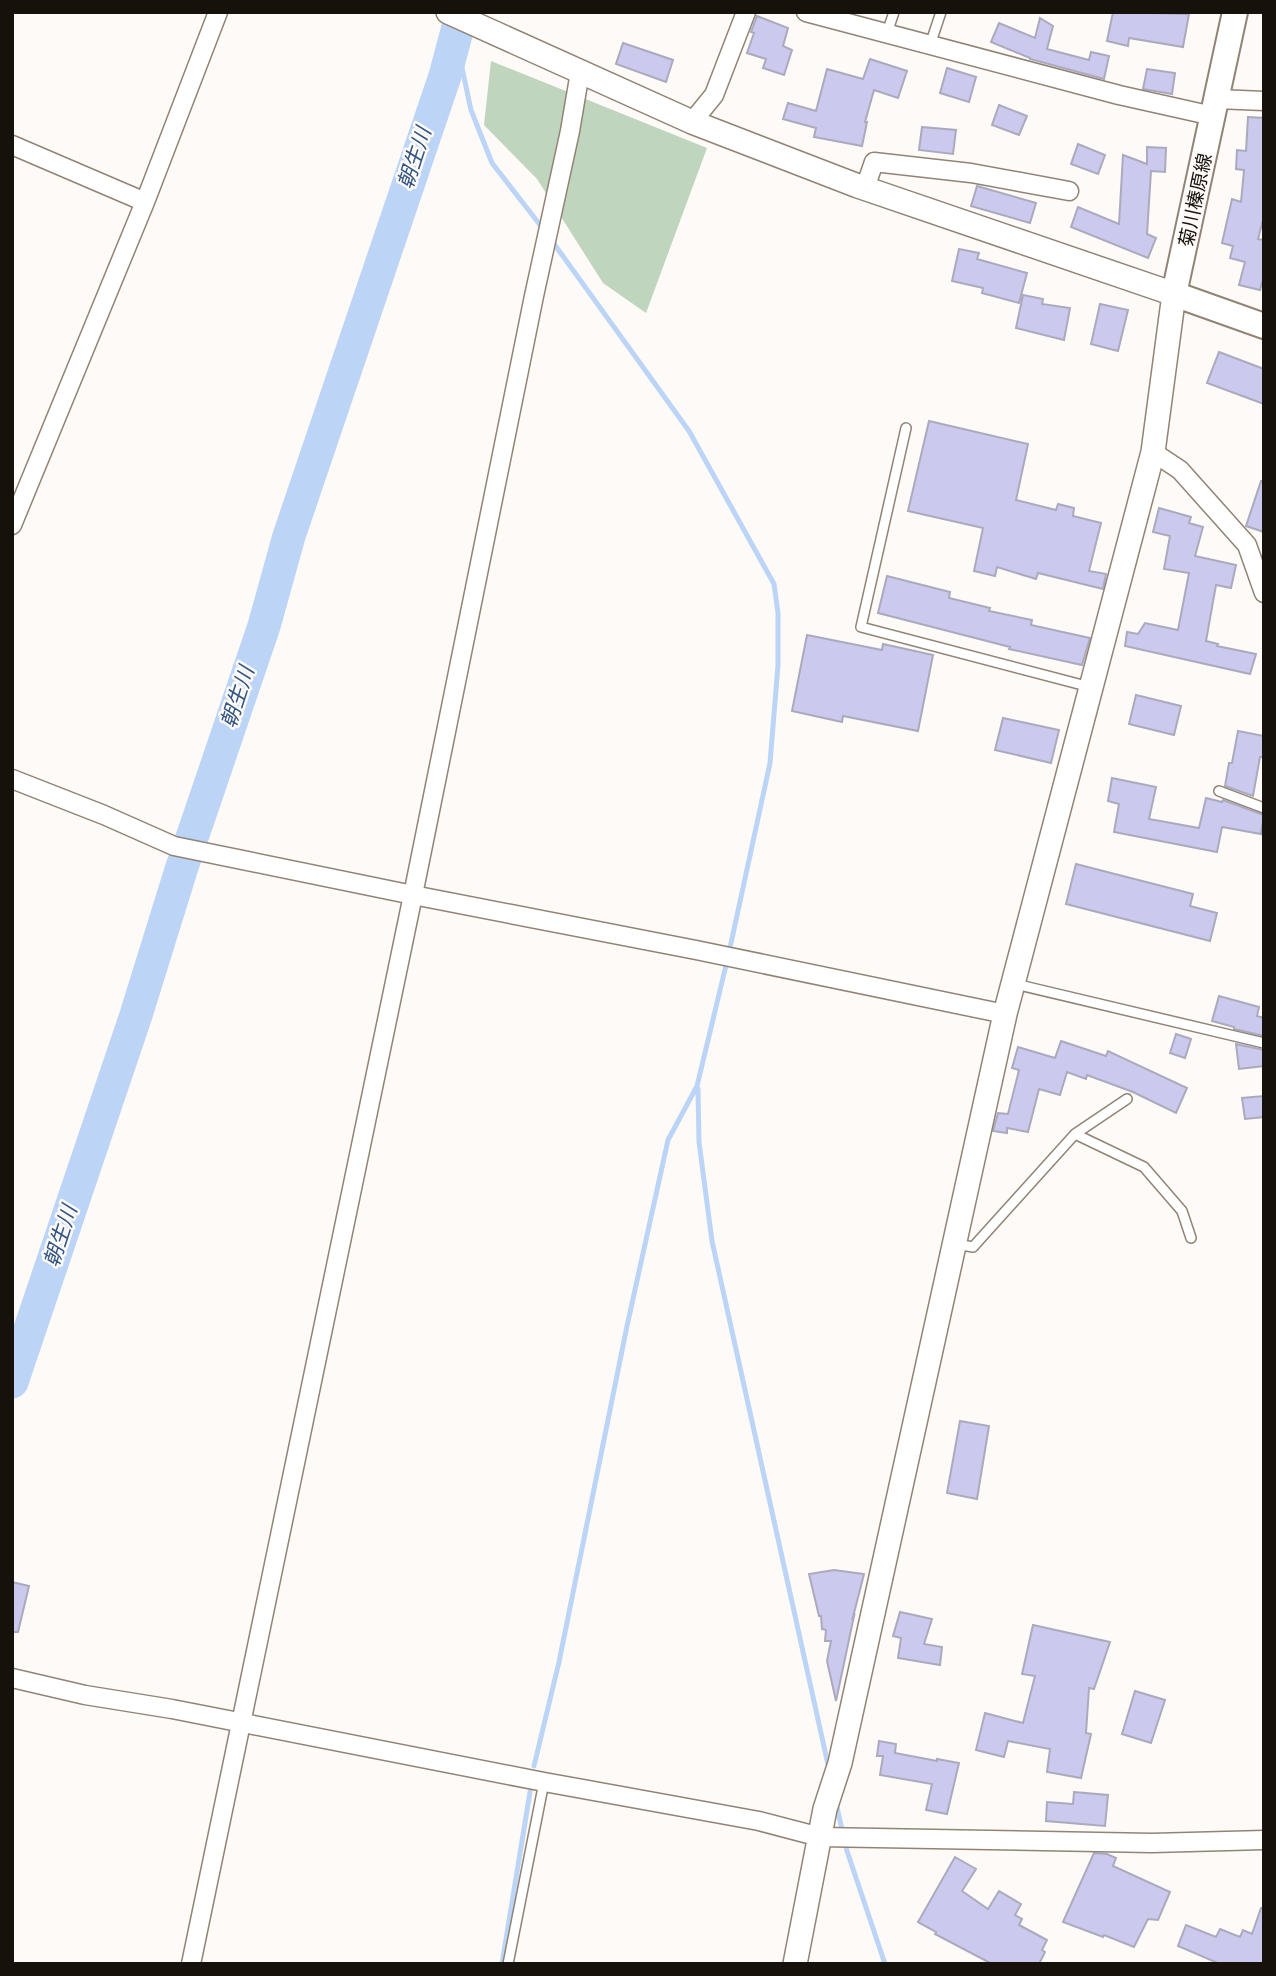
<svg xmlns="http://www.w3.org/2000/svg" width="1276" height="1976" viewBox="0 0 1276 1976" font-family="'Source Serif 4','Noto Sans JP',serif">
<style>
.green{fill:#bfd5be}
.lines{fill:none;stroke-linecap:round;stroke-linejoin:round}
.stream{stroke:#bcd5f6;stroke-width:5}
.river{stroke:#bcd5f6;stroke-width:33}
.building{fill:#cbc9ee;stroke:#abaabd;stroke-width:2}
.service-casing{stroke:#918475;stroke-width:12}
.minor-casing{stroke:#918475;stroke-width:21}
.tertiary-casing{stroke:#918475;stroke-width:26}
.secondary-casing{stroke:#918475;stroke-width:28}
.service{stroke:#fff;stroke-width:9}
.minor{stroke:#fff;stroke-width:18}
.tertiary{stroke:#fff;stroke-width:23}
.secondary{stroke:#fff;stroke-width:24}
.labels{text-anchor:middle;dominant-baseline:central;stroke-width:5;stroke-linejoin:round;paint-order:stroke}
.street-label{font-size:19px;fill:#16110b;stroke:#fdfaf7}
.water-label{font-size:21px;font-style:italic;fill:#345682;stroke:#fdfaf7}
</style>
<rect width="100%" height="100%" fill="#fdfaf7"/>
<path class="green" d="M491 61 707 148 646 313 603 283 537 179 484 125Z"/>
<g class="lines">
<path class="stream" d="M456 40 471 110 492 163 544 230
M698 1089 699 1142 712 1241 829 1769
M534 1766 559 1662 627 1326 668 1140 697 1086 728 957 770 763 778 665V613L774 584 689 431 552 241
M836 1803 847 1851 885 1964
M502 1964 530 1792"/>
<path class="river" d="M12 1382 136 1015 181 870 264 626 289 536 445 76 462 12"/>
</g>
<path class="building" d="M1113 12 1189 14 1183 47 1129 38 1128 46 1107 41Z
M757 16 788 28 783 46 792 50 784 75 763 68 766 59 747 53 754 33 751 32Z
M1040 18 1053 26 1047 49 1089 60 1091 52 1109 56 1104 79 1030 59V58L991 42 999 23 1035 38Z
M623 43 673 60 666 82 616 64Z
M870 59 907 71 898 98 874 90 865 122H867L862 146 814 137 816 128 783 119 788 103 816 111 827 69 863 79Z
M947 68 976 77 969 102 940 93Z
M1147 69 1175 73 1172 94 1143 89Z
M999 105 1027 116 1019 135 992 125Z
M1248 117 1264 118V216L1258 239 1264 240V275L1260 290 1239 285 1245 262 1230 258 1233 246 1222 243 1232 199 1241 202 1244 170 1236 169 1237 150 1246 151Z
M922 127 956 130 953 154 919 150Z
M1078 144 1105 155 1098 174 1071 164Z
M1147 147 1166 148 1165 172 1151 171 1147 234 1156 238 1148 258 1071 227 1078 207 1119 224 1123 155 1147 164Z
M977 186 1036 203 1030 223 971 206Z
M959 249 979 253 977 259 1027 273 1019 303 982 293 983 288 952 281Z
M1023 295 1043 299 1042 304 1070 308 1064 340 1016 328Z
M1100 304 1128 310 1118 351 1091 344Z
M1219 352 1264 369V404L1207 383Z
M929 421 1028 444 1016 500 1056 510 1058 504 1074 508 1073 516 1101 523 1089 571 1106 574 1103 589 1038 573 1036 579 997 567 995 576 974 571 983 528 908 511Z
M1261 481H1264V532L1246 526Z
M1159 508 1191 517 1189 523 1203 527 1195 556 1236 565 1231 588 1216 585 1206 641 1218 644 1217 646 1256 654 1250 674 1125 646 1127 632 1138 634 1145 623 1178 630 1189 573 1164 569 1170 536 1153 532Z
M887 576 950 592 949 598 990 608 989 611 1032 620 1031 625 1090 638 1082 665 1009 649 1010 647 878 613Z
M807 635 882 650 883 644 933 655 918 731 843 716 842 722 792 711Z
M1136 695 1181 706 1174 735 1129 724Z
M1003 718 1059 730 1051 763 995 750Z
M1238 731 1264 736V757H1260L1253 796 1225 786 1229 763H1232Z
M1112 778 1156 787 1149 819 1199 828 1206 798 1222 802 1223 800 1264 815 1261 834 1222 827 1217 852 1114 832 1119 804 1108 801Z
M1076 864 1193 894 1190 906 1217 913 1210 941 1066 904Z
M1219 996 1259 1007 1257 1016 1264 1018V1036L1234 1029V1027L1212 1021Z
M1176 1034 1191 1039 1185 1058 1170 1053Z
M1061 1041 1106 1056 1108 1051 1187 1088 1176 1113 1133 1092 1087 1075 1086 1079 1067 1072 1060 1095 1039 1089 1028 1132 1007 1128V1133L993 1131 998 1113 1008 1114 1019 1070 1012 1068 1018 1047 1055 1058Z
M1236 1044 1264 1050V1066L1239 1069Z
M1264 1096V1117L1245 1119 1242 1098Z
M960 1421 989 1426 977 1499 947 1493Z
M834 1570 864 1574 853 1617 854 1616 836 1701 827 1661 831 1641H825L826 1630 822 1629 821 1616H819L809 1574Z
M12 1582 29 1586 18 1632H12Z
M900 1612 932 1619 924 1644 942 1647 940 1665 898 1658 901 1638 893 1636Z
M1033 1625 1110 1642 1094 1689 1089 1688 1086 1733 1091 1734 1081 1778 1047 1772 1050 1749 1008 1741 1004 1757 976 1750 985 1713 1023 1723 1035 1676 1022 1674Z
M1135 1691 1165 1700 1151 1743 1122 1734Z
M879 1741 896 1744 895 1753 937 1761V1759L959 1763 947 1814 926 1810 932 1784 880 1775 883 1756H877Z
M1074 1792 1108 1795 1105 1826 1046 1821 1047 1802 1073 1804Z
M1094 1853 1107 1854 1116 1858 1113 1866 1170 1892 1158 1920 1148 1919 1134 1947 1104 1935 1103 1937 1063 1922Z
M955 1857 976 1869 962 1891 988 1909 999 1891 1021 1904 1015 1915 1022 1919 1019 1925 1047 1940 1042 1950 1045 1952 1039 1964H992L935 1934 936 1932 918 1922Z
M1261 1908H1264V1964H1220L1178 1946 1186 1925 1216 1937 1220 1929 1240 1937 1243 1930 1252 1934Z"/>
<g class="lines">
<g class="service-casing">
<path id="service" d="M887 33 894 12
M930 45 941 12
M906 428 861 627 1090 687
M1219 791 1264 808
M1015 984 1264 1043
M1075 1134 1144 1167 1182 1211 1191 1238
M956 1244 973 1247 1075 1134 1127 1099
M508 1964 544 1782"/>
</g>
<g class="minor-casing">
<path id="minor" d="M806 12 1119 95 1213 116
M1217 99 1264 101
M692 122 714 95 746 12
M12 145 145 202
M865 188 874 162 971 173 1069 191
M1153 452 1180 470 1247 545 1264 593
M12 525 145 202 218 12
M12 779 104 815 174 846 413 895 696 950 1005 1014
M12 1678 85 1695 172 1709 544 1782 759 1821 820 1837 1152 1843 1264 1840
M191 1964 413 895 534 296 570 131 580 72"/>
</g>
<g class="tertiary-casing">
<path id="tertiary" d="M448 12 692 122 858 186 1174 294 1153 452 1005 1014 840 1763 825 1809 795 1964"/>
</g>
<g class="secondary-casing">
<path id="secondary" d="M1235 12 1174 294 1264 326"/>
</g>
<use href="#service" class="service"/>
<use href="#minor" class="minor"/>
<use href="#tertiary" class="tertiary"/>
<use href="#secondary" class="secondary"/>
</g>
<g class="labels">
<g class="street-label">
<text transform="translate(1195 200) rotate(-78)">菊川榛原線</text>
</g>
<g class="water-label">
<text transform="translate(414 158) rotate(-72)">朝生川</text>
<text transform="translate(237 697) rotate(-72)">朝生川</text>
<text transform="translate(60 1236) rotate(-72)">朝生川</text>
</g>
</g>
<rect width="1276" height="1976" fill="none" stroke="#16110b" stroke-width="28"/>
</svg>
